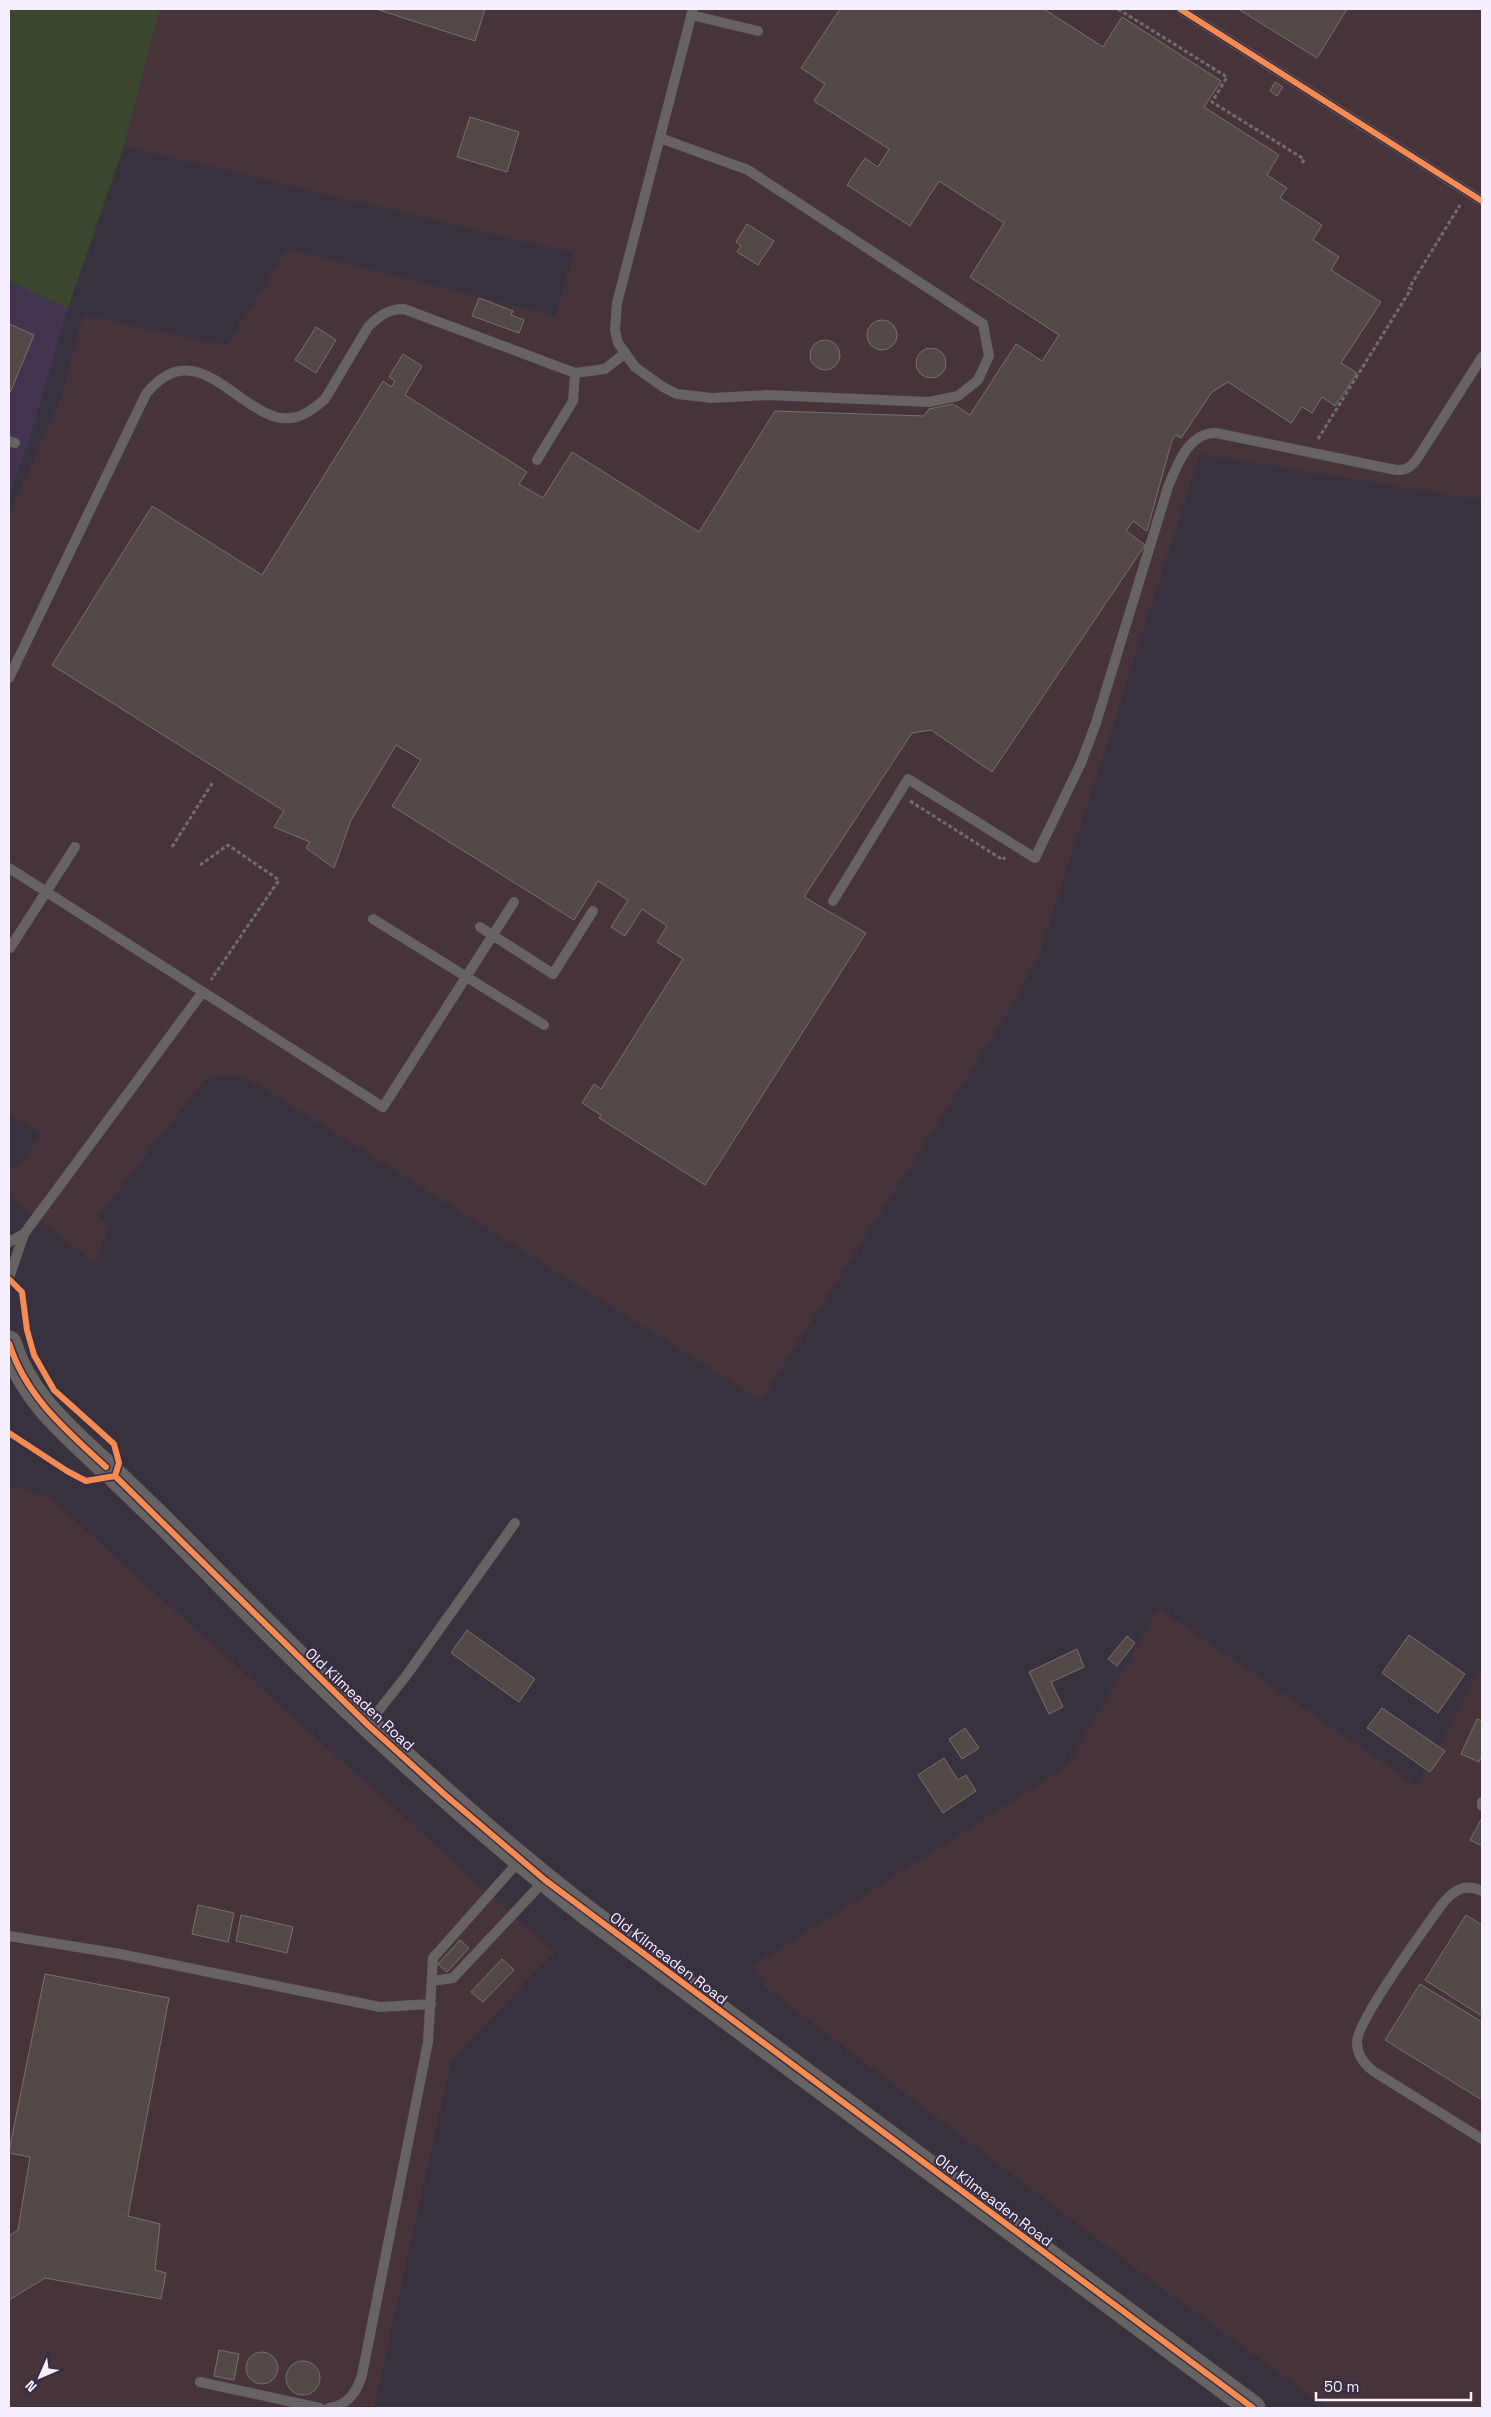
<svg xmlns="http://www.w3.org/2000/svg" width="1491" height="2417" viewBox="0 0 1491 2417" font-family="'Space Grotesk',sans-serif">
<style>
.built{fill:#40344f}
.industrial{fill:#46343a}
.green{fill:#3a462d}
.building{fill:#524946;stroke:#767070}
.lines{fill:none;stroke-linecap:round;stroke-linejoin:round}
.path{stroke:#6f6d6f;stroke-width:3;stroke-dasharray:4 2.5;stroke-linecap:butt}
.service{stroke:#676363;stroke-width:10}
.tertiary{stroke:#676363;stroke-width:25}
.cycleway-casing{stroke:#372d44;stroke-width:9}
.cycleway{stroke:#f68b52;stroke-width:6}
.labels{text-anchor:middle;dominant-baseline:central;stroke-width:4;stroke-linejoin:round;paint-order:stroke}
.street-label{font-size:15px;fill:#f6f0fe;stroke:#372d44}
</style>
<rect width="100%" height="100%" fill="#38323f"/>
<path class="built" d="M9 281 68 308 31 435 9 496Z"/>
<path class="industrial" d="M160 9H1482V500L1200 454 1038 959 1002 1022 761 1400 242 1075 206 1078 99 1215 110 1229 94 1263 9 1196V1167L13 1170 42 1135 9 1114V514L63 393 83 315 227 346 287 249 556 316 573 253 124 146Z
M9 1486 48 1496 554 1952 451 2061 374 2408H9Z
M1159 1608 1417 1786 1482 1666V2408H1328L1163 2289 765 1987 753 1966 1067 1766Z"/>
<path class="green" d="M9 9H160L124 146 68 308 9 281Z"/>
<path class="building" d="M376 9H485L475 41Z
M840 9H1044L1103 47 1122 17 1221 81 1204 107 1279 155 1267 175 1287 188 1280 198 1322 225 1313 240 1339 257 1331 270 1381 302 1341 363 1357 373 1335 406 1322 397 1312 413 1302 407 1291 423 1228 382 1212 392 1181 438 1176 435 1172 440 1147 531 1133 521 1126 531 1145 545 992 772 931 730 912 733 804 897 866 933 705 1185 599 1118 601 1115 582 1103 594 1084 601 1089 683 959 657 942 667 926 642 909 625 936 611 927 628 900 598 881 574 920 392 806 421 760 396 745 351 820 334 868 306 848 310 842 274 827 284 811 52 665 152 506 262 575 383 381 391 387 395 381 389 377 403 354 422 366 405 395 527 472 519 484 543 498 572 452 699 532 775 411 924 416 929 409 953 404 970 415 1016 344 1042 361 1059 335 970 277 1004 223 939 181 910 226 847 185 865 158 878 167 889 149 814 101 825 84 801 68Z
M1238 9H1347L1317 58Z
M1275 82 1283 87 1277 96 1270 91Z
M470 117 519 132 507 172 457 157Z
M747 224 774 241 758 265 737 252 741 246 736 242Z
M479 298 513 311 511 315 524 320 519 333 472 316Z
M867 335a15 15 0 1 1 30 0a15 15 0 1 1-30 0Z
M9 324 34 335 9 395Z
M316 327 336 340 316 373 295 360Z
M810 355a15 15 0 1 1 30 0a15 15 0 1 1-30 0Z
M916 363a15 15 0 1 1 30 0a15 15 0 1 1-30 0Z
M467 1630 535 1679 519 1702 451 1653Z
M1409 1635 1465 1674 1438 1713 1382 1673Z
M1127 1636 1135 1643 1117 1666 1108 1659Z
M1077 1649 1084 1667 1051 1682 1063 1707 1049 1714 1029 1672Z
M1382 1708 1445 1751 1430 1772 1367 1728Z
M1477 1719 1482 1721V1754L1479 1762 1461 1754Z
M965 1728 979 1748 962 1759 949 1739Z
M944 1758 958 1780 966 1775 976 1791 943 1813 918 1775Z
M1482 1818V1846L1470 1840Z
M198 1905 234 1913 228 1942 192 1934Z
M241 1915 293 1927 287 1953 236 1941Z
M1466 1915 1482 1925V2016L1425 1980Z
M460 1940 469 1948 447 1972 438 1964Z
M502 1959 514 1970 483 2002 471 1992Z
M45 1974 169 1998 128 2216 160 2224 155 2270 166 2273 161 2299 45 2278 9 2300V2236L18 2230 30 2157 9 2153V2151Z
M1420 1984 1482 2022V2100L1385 2040Z
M219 2350 239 2354 234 2380 214 2376Z
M246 2368a16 16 0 1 1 32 0a16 16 0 1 1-32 0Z
M286 2378a17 17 0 1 1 34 0a17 17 0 1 1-34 0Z"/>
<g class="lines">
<path class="path" d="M1118 9 1227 77 1212 102 1304 159 1302 164
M1318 439 1411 289 1409 288 1460 205
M910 801 1003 860 1005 857
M172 847 213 782
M200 865 228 845 279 880 211 980"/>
<path class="service" d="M1180 9 1482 201
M691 15 758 31
M660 138 748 170 983 324 989 356 978 380 958 396 929 402 767 395 712 398 677 394 663 387 635 367 618 343 615 330 617 303 693 9
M9 441 15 443
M537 460 573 401 575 373
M9 678 146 394C199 327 243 425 292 418 305 416 316 407 325 399L368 327C379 316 388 309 404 309L575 373 605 369 624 354
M9 868 383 1107 514 902
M833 901 908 779 1035 858 1081 763 1096 723 1168 487C1177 465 1189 432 1216 433L1396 470C1408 471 1413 465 1419 456L1482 357
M373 919 544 1025
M480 927 553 974 593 911
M10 948 75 847
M9 1242 24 1234
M9 1278 24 1234 202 993
M368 1724 406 1676 515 1523
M1482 1802V1806
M1482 1891C1465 1883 1454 1890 1443 1903 1427 1925 1357 2021 1357 2042 1357 2055 1364 2064 1373 2071L1482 2139
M9 1936 120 1954 380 2007 431 2004
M432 1981 453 1978 545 1880
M200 2382 320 2408
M329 2408C348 2405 357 2392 362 2375L428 2042 433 1958 520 1860"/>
<path class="tertiary" d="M9 1343C25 1393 59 1424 97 1459 119 1479 140 1500 162 1521 216 1575 269 1630 324 1683 408 1763 494 1841 586 1912L1253 2408"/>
<g class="cycleway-casing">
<path id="cycleway" d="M1180 9 1482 201
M9 1279 22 1292 27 1330 34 1355 54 1390 114 1444 119 1463 115 1476
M9 1343C26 1397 66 1430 106 1467
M9 1433 67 1471 86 1481 115 1476
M115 1476 368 1725 444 1794 545 1880 1253 2408"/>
</g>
<use href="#cycleway" class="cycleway"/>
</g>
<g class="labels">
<g class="street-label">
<text transform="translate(360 1699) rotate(43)">Old Kilmeaden Road</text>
<text transform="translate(669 1958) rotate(37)">Old Kilmeaden Road</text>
<text transform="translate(994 2200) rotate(37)">Old Kilmeaden Road</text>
</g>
</g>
<rect width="1491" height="2417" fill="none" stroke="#f6f0fe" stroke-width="20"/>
<g transform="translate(40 2377) rotate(225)" stroke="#372d44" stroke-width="4" paint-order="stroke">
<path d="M0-4L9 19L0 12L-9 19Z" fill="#f6f0fe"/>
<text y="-8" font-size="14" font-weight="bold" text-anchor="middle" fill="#f6f0fe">N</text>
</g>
<path d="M1316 2392v8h155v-8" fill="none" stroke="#f6f0fe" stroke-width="2.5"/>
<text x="1324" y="2392" font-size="15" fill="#f6f0fe" stroke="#372d44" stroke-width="4" paint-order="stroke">50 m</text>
</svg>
